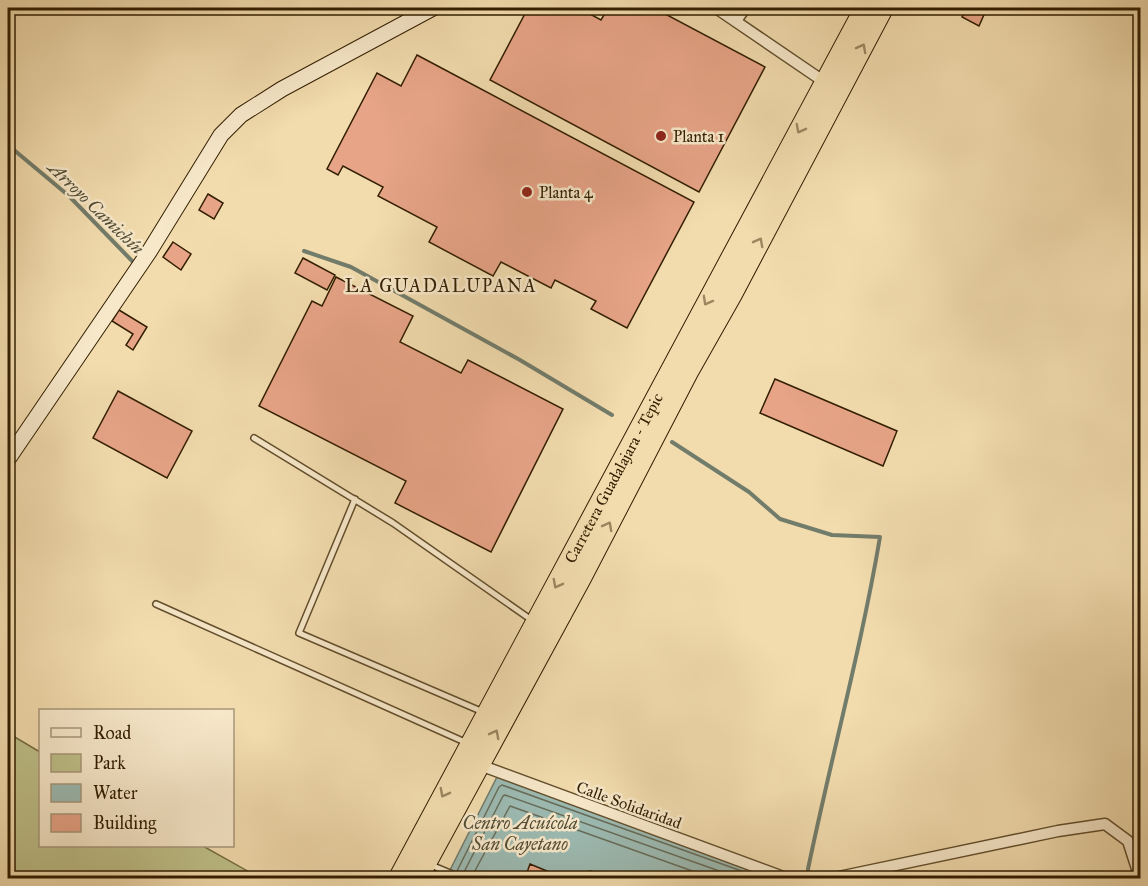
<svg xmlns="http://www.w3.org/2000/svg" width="1148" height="886" viewBox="0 0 1148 886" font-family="'IM FELL Great Primer',serif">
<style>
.green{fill:#bebf88;stroke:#786e44;stroke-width:1.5}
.water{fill:#9cbab2;stroke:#727c6b;stroke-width:1.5}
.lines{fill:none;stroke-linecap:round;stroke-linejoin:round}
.shore{stroke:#676c59;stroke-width:1.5}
.stream{stroke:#727c6b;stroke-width:4}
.building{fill:#e7a487;stroke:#321e00;stroke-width:1.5}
.lane-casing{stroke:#624e2c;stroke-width:8}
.street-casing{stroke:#624e2c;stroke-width:13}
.secondary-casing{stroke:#321e00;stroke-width:17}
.highway-casing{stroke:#321e00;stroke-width:22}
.lane{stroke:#f7e8ca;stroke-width:5}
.street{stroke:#f7e8ca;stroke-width:10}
.secondary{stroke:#f7e8ca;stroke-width:15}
.highway{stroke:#f2dcae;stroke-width:20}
.oneway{stroke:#9c8660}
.poi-dot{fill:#8f2418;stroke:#f7e8ca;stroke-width:2}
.labels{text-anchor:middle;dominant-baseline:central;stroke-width:5;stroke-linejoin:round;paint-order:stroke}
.poi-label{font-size:16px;fill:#321e00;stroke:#f7e8ca;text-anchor:start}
.street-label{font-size:16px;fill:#321e00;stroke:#f7e8ca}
.water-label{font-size:18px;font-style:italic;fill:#524d35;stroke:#f7e8ca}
.neighbourhood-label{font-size:18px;letter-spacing:1.5px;fill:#321e00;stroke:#f7e8ca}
</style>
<rect width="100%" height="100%" fill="#f2dcae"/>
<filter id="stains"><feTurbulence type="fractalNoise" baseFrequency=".00333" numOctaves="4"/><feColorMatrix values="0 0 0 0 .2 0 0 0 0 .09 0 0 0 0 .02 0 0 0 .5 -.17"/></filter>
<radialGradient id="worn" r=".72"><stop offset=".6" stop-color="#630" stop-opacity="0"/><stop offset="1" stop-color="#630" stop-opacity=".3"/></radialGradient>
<path class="green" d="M8 733 40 752V846H203L260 878H8Z"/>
<path class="water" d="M497 777 779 878H446Z"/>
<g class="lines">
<path class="shore" d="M457 871 499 787 502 785 761 878
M463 874 503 796 505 795 739 878
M471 878 510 806 712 878"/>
<path class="stream" d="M8 145 69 196 136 265
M304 251 351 267 520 360 612 415
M672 442 749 492 780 519 832 535 880 537C861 649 831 758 808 869V878"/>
</g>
<path class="building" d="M528 8H579L601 20 608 8H654L765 67 699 192 490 80Z
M967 8H987L979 26 962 17Z
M417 55 694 202 627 328 591 309 596 301 555 280 551 288 501 262 493 276 429 242 437 227 378 196 383 187 343 166 338 175 327 169 377 73 401 86Z
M208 194 223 203 214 219 199 210Z
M173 242 191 254 181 270 163 257Z
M303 258 335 275 327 290 295 273Z
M336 277 413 316 400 342 461 373 468 360 563 409 491 552 395 503 406 481 259 406 312 301 322 306Z
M119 310 147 327 133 350 126 345 133 334 112 321Z
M775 379 897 431 883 466 760 413Z
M118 391 192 431 167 478 93 438Z
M530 864 554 874 552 878H554H525Z"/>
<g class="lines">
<g class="lane-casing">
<path id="lane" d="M254 438 393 523 533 621
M355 499 299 633 483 712
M156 604 467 743
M431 865 462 878
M584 878 590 874 601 878"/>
</g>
<g class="street-casing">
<path id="street" d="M716 8 829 85
M736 21 745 8
M477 764 786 878
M834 878 1058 831 1105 824 1128 841 1140 878"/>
</g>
<g class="secondary-casing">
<path id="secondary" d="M8 459 149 252 221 135 241 115 282 89 433 8"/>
</g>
<g class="highway-casing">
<g id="highway">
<path id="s1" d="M399 878 865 8"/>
<path d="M418 878 581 578 689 370 732 294 883 8"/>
</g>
</g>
<use href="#lane" class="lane"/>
<use href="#street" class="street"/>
<use href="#secondary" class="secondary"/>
<use href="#highway" class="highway"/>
</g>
<defs><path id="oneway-chevron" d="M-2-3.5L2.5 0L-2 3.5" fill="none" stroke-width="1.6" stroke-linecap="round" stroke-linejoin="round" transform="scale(1.5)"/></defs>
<g class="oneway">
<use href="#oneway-chevron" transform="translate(862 48) rotate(-62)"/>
<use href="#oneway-chevron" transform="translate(800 129) rotate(118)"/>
<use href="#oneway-chevron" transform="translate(759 242) rotate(-62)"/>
<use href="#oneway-chevron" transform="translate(707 301) rotate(119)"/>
<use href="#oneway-chevron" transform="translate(608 526) rotate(-62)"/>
<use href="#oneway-chevron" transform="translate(557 584) rotate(118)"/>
<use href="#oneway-chevron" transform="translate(495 734) rotate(-62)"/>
<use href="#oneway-chevron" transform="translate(444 793) rotate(118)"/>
</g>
<g class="poi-dot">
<circle cx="661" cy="136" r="6"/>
<circle cx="527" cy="192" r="6"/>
</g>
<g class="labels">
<g class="poi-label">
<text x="673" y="136">Planta 1</text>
<text x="539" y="192">Planta 4</text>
</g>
<g class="street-label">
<text stroke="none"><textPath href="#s1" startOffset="454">Carretera Guadalajara - Tepic</textPath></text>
<text transform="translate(629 805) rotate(20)">Calle Solidaridad</text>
</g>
<g class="water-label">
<text transform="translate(96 208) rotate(44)">Arroyo Camichín</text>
<text x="520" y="823">Centro Acuícola<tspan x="520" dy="21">San Cayetano</tspan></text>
</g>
<g class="neighbourhood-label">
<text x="441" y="286">LA GUADALUPANA</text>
</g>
</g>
<rect width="1148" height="886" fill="none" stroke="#f2dcae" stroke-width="30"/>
<rect x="9" y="9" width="1130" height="868" fill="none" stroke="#321e00" stroke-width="3"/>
<rect x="15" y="15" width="1118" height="856" fill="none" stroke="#321e00" stroke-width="1.5"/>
<rect x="39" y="709" width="195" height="138" fill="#f7e8ca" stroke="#a89779" stroke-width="1.5"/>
<rect x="51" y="728" width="30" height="9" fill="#f7e8ca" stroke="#a89779" stroke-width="1.5"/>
<text x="93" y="739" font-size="18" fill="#321e00">Road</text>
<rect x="51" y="754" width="30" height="18" fill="#bebf88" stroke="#a89779" stroke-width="1.5"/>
<text x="93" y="769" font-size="18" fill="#321e00">Park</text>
<rect x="51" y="784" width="30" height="18" fill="#9cbab2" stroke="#a89779" stroke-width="1.5"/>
<text x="93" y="799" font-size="18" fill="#321e00">Water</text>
<rect x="51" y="814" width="30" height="18" fill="#e7a487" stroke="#a89779" stroke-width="1.5"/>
<text x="93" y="829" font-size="18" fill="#321e00">Building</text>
<rect width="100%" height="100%" filter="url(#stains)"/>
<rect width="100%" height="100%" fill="url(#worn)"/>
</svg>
